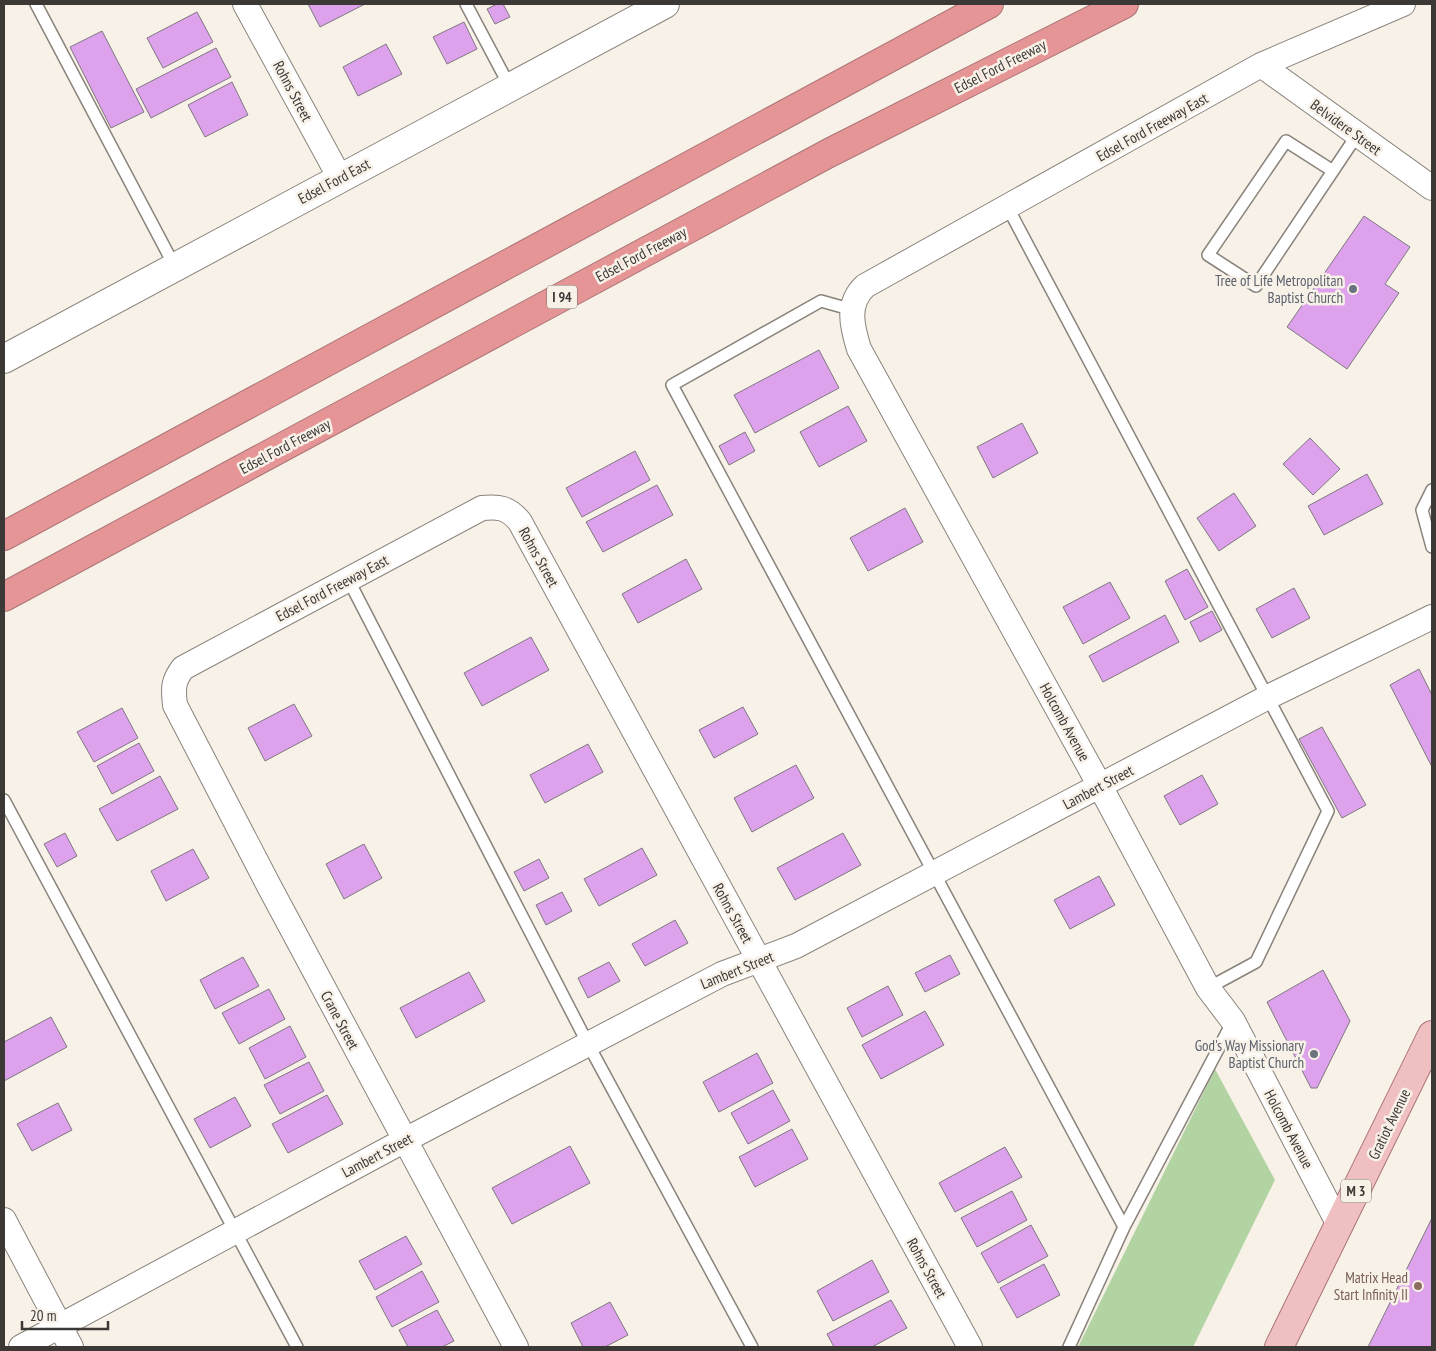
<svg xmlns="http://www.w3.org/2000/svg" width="1436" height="1351" viewBox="0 0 1436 1351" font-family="'PT Sans Narrow',sans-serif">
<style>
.green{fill:#b2d4a3}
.building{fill:#dda2eb;stroke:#7e7880}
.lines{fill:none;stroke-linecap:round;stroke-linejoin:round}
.service-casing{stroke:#89837b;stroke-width:14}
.minor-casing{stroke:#89837b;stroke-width:26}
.tertiary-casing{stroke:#89837b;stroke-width:30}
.primary-casing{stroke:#aa7475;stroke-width:30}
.motorway-casing{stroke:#aa7475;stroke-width:30}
.service{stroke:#fff;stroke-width:11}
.minor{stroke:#fff;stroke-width:24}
.tertiary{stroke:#fff;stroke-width:28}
.primary{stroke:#f0bfc1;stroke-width:28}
.motorway{stroke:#e69597;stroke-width:28}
.worship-dot{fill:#6b7280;stroke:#f8f1e8;stroke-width:2}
.education-dot{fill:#8d6e63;stroke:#f8f1e8;stroke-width:2}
.labels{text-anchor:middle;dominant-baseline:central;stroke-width:5;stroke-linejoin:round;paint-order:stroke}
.shield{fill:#f8f1e8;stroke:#74706b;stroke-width:1}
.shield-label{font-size:14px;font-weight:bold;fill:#3b3835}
.street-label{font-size:15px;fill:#3b3835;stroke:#f8f1e8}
.worship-label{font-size:15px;fill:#5b616d;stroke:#f8f1e8;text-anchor:end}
.education-label{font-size:15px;fill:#785e54;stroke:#f8f1e8;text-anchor:end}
</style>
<rect width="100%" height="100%" fill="#f8f1e8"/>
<path class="green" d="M1215 1069 1275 1180 1193 1347H1078Z"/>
<path class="building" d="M308 4H365L320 27Z
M497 4H503L510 17 495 24 487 9Z
M197 12 213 42 163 68 147 38Z
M464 22 477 49 447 64 433 37Z
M102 31 144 112 111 128 70 47Z
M386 44 402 74 358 96 343 67Z
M216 48 231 77 151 118 136 89Z
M232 82 248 115 205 137 188 105Z
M1364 216 1410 247 1385 284 1399 293 1347 369 1287 327Z
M819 350 839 388 755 433 734 395Z
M848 406 867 441 819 467 800 432Z
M1022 423 1038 453 993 478 977 447Z
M745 432 755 451 729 465 719 446Z
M1310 438 1340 469 1313 495 1283 464Z
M635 451 650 480 582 517 566 488Z
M1367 474 1383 504 1324 535 1308 506Z
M657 485 673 515 603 552 586 522Z
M1234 493 1256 526 1219 551 1197 518Z
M905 508 923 542 868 571 850 538Z
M686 559 702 589 638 623 622 594Z
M1187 569 1208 607 1185 620 1165 581Z
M1110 582 1130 618 1083 644 1063 607Z
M1294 588 1310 618 1272 638 1256 609Z
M1212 611 1222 630 1200 642 1190 622Z
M1165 615 1179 642 1103 682 1089 656Z
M531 637 549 670 482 706 464 673Z
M1419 669 1432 695V767L1390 685Z
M294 704 312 736 265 761 248 728Z
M743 707 758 734 714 758 699 730Z
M122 708 138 738 94 762 77 732Z
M1322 727 1366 805 1342 818 1299 739Z
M139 743 154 771 112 794 97 766Z
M588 744 603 772 545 803 530 775Z
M796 765 814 798 752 832 734 798Z
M1202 775 1218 804 1180 825 1164 796Z
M160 776 178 809 117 841 99 809Z
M65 833 77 856 57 867 44 844Z
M843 833 861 865 795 900 777 868Z
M364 844 382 878 344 899 326 864Z
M642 848 657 875 599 906 584 879Z
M193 849 209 878 166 901 151 871Z
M539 859 549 878 524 891 514 872Z
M1099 876 1115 905 1070 929 1054 900Z
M562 892 572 911 546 925 536 905Z
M675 920 688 943 645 966 632 944Z
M950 955 960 974 925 992 915 973Z
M243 957 259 986 215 1009 200 980Z
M609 962 620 981 588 998 578 978Z
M1323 970 1350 1021 1317 1088H1311L1267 1002Z
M469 972 485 1001 416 1038 400 1008Z
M888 986 903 1015 862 1037 847 1008Z
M269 989 285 1019 239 1044 222 1013Z
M925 1011 944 1045 881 1079 862 1045Z
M51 1017 67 1047 4 1081V1042Z
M290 1026 306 1057 265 1079 249 1048Z
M757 1053 773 1083 719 1112 703 1082Z
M309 1062 324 1091 280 1114 264 1085Z
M773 1090 790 1121 748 1144 731 1113Z
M327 1095 343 1124 288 1153 272 1124Z
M235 1097 251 1126 210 1148 194 1119Z
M58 1103 72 1130 32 1151 17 1124Z
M792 1129 808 1159 755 1187 739 1157Z
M570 1146 590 1183 512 1224 492 1188Z
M1005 1147 1022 1177 955 1212 939 1183Z
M1012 1191 1027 1220 977 1247 961 1218Z
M1432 1218V1347H1368Z
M1031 1225 1048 1256 998 1283 981 1253Z
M406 1236 422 1264 375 1290 359 1261Z
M872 1260 889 1292 833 1321 817 1291Z
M1044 1264 1060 1295 1017 1318 1000 1288Z
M422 1271 439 1302 392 1327 376 1297Z
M891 1300 907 1328 872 1347H834L827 1334Z
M610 1302 628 1335 605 1347H583L571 1323Z
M437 1310 454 1341 442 1347H408L399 1330Z"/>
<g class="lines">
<g class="service-casing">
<path id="service" d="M36 4 175 267
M466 4 510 87
M1333 171 1286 141 1208 255 1256 286 1357 135
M1008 208 1328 811 1256 962 1208 988
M853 310 821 301 672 385 1124 1227
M1432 490 1422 510 1432 547
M348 579 588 1044 752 1347
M4 800 297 1347
M1069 1347 1124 1227 1233 1021"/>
</g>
<g class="minor-casing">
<path id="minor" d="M245 4 340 178
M1261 65 1432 188
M4 1220 71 1347
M1339 1225 1233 1021 1208 988 1100 786 859 349C852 326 846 304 865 286L1261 65 1403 4
M21 1347 405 1140 722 974 796 946 1268 697 1432 617
M516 1347 269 886 175 705C173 688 173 681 183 668L482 508C499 506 509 508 520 522L970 1347"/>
</g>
<g class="tertiary-casing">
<path id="tertiary" d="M4 359 665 4"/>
</g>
<g class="primary-casing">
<path id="primary" d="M1279 1347 1432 1035"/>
</g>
<g class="motorway-casing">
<path id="motorway" d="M4 536 989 4
M4 597 829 153 1124 4"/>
</g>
<use href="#service" class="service"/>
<use href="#minor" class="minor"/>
<use href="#tertiary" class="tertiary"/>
<use href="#primary" class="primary"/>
<use href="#motorway" class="motorway"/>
</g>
<g class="worship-dot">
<circle cx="1353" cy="289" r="5"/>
<circle cx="1314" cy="1054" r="5"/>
</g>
<circle class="education-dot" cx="1418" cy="1286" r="5"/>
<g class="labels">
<g class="shield">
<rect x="547" y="285.5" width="30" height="23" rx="4"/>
<rect x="1341" y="1179.5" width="30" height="23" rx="4"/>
</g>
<g class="shield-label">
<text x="562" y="297">I 94</text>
<text x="1356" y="1191">M 3</text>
</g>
<g class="street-label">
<text transform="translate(1000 66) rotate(-27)">Edsel Ford Freeway</text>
<text transform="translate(293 91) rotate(62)">Rohns Street</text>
<text transform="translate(1152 127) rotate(-29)">Edsel Ford Freeway East</text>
<text transform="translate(1346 127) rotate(36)">Belvidere Street</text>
<text transform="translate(334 181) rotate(-28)">Edsel Ford East</text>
<text transform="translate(641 254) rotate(-28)">Edsel Ford Freeway</text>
<text transform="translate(285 446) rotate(-28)">Edsel Ford Freeway</text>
<text transform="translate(539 557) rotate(61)">Rohns Street</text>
<text transform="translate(332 588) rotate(-28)">Edsel Ford Freeway East</text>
<text transform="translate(1065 722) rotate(61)">Holcomb Avenue</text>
<text transform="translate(1098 787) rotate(-28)">Lambert Street</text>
<text transform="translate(733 913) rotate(61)">Rohns Street</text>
<text transform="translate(737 970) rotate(-22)">Lambert Street</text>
<text transform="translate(340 1020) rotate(62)">Crane Street</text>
<text transform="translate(1389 1124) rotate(-64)">Gratiot Avenue</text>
<text transform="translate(1289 1129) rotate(62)">Holcomb Avenue</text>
<text transform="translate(377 1155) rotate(-28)">Lambert Street</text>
<text transform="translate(927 1268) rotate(61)">Rohns Street</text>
</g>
<g class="worship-label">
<text x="1343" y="280">Tree of Life Metropolitan<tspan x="1343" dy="17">Baptist Church</tspan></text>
<text x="1304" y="1045">God's Way Missionary<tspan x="1304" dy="17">Baptist Church</tspan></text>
</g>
<g class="education-label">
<text x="1408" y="1277">Matrix Head<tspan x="1408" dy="17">Start Infinity II</tspan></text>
</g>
</g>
<rect width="1436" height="1351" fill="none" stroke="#3b3835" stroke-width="10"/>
<path d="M22 1321v8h86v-8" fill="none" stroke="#3b3835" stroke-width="2.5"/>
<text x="30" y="1321" font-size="15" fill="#3b3835" stroke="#f8f1e8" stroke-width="4" paint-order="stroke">20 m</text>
</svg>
